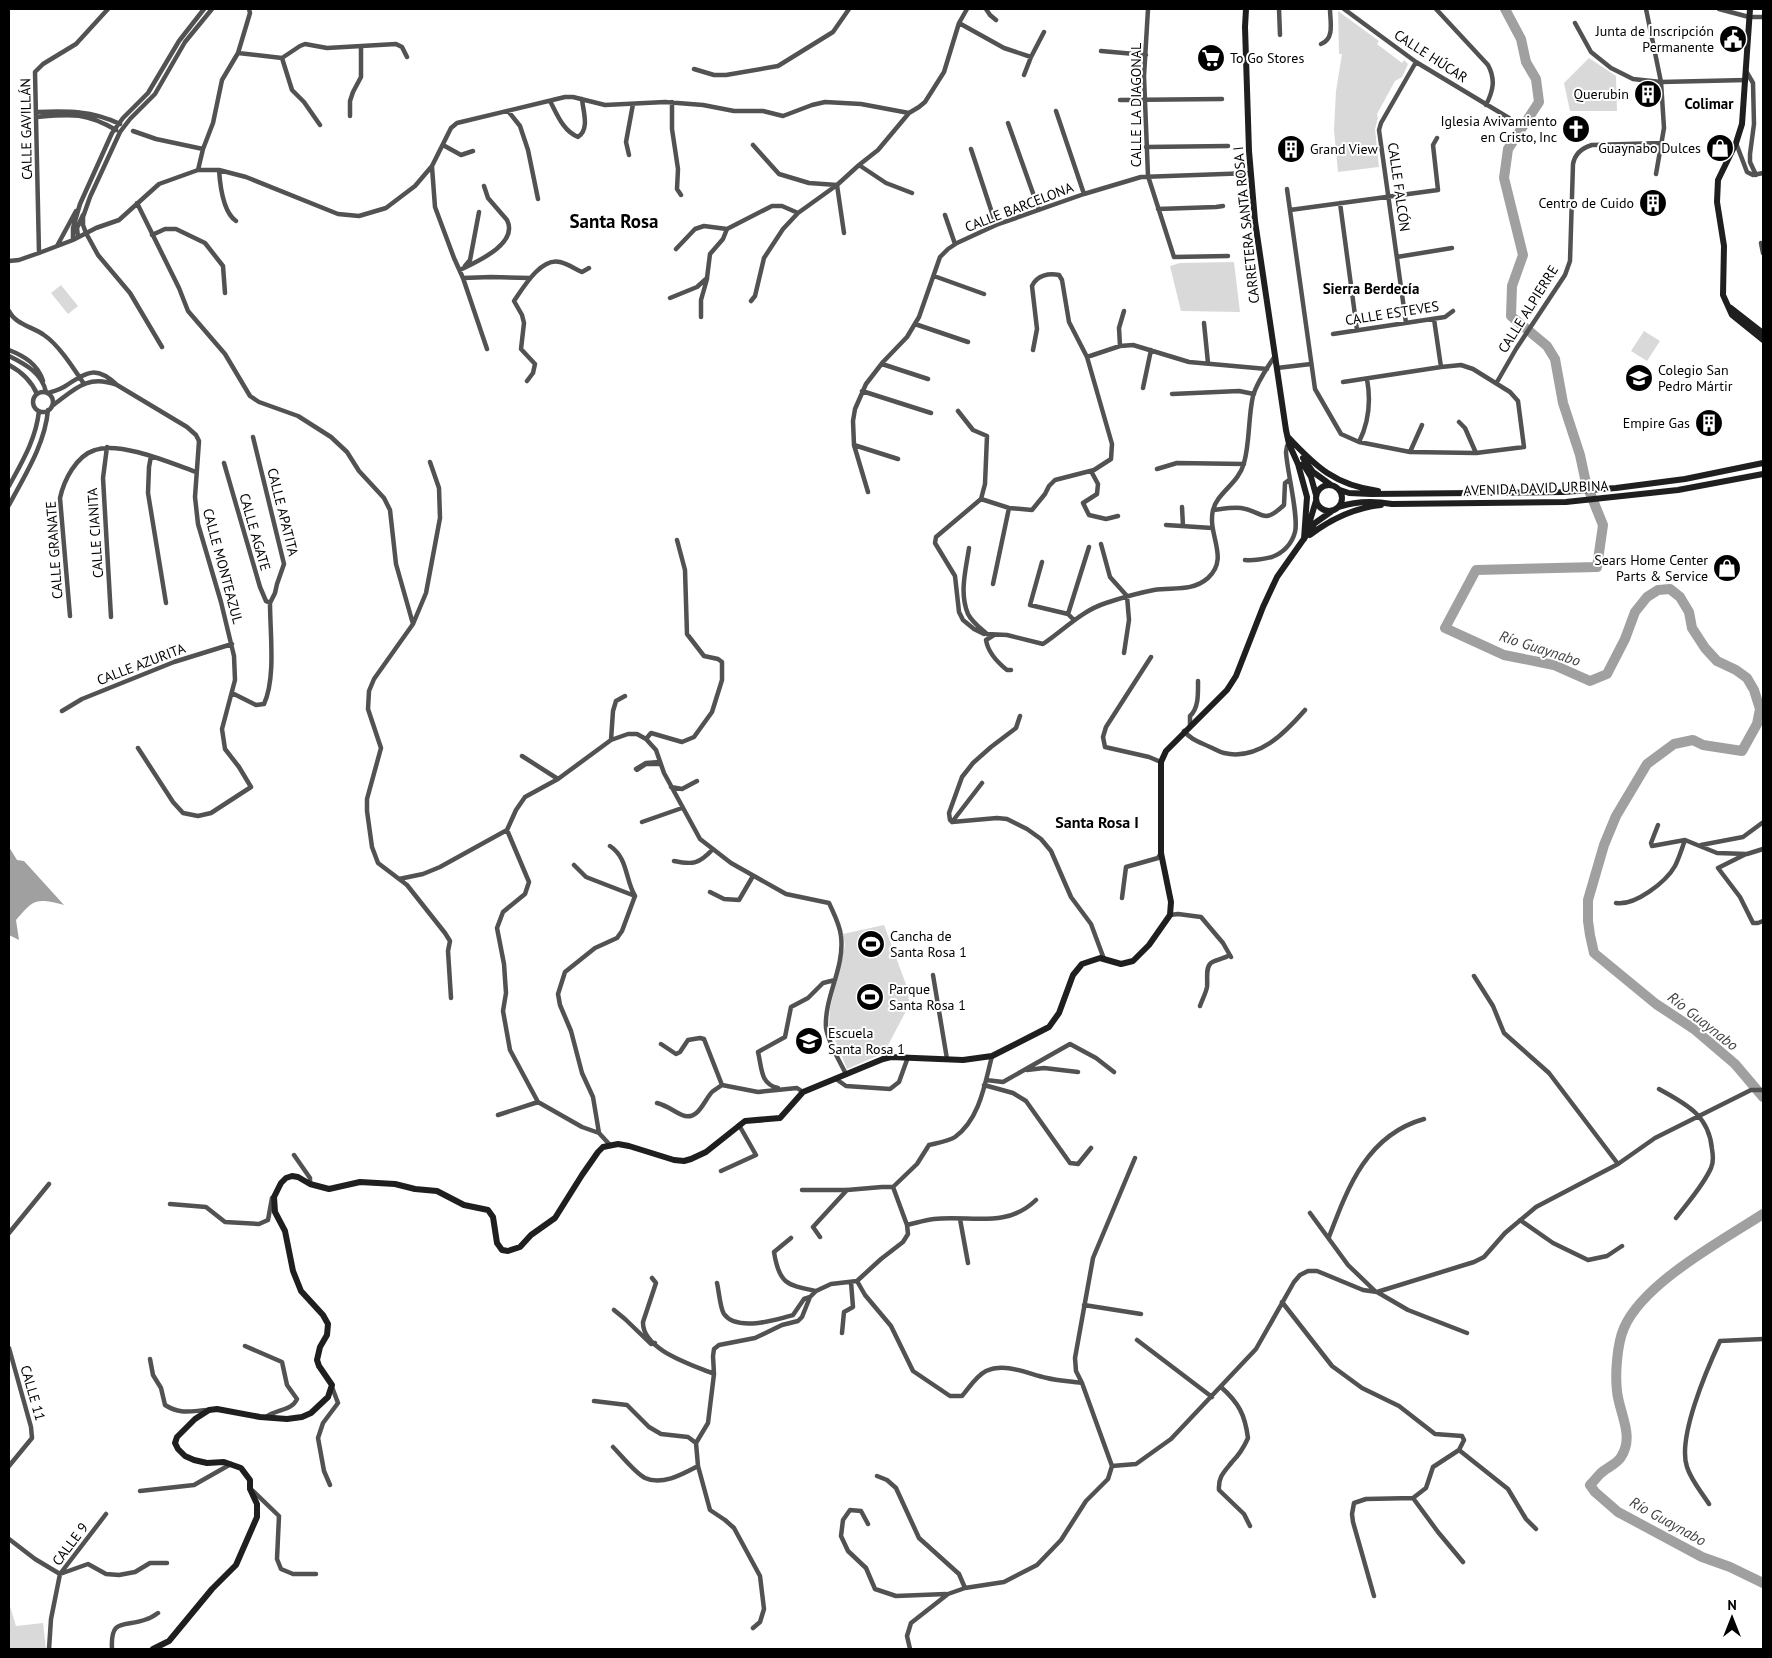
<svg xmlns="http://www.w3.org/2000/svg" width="1772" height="1658" viewBox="0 0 1772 1658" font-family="'PT Sans',sans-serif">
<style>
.green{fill:#d9d9d9}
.water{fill:#a0a0a0}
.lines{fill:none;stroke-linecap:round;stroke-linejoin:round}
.river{stroke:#a0a0a0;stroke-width:10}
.street{stroke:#525252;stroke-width:4.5}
.secondary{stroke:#1f1f1f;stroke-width:6}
.labels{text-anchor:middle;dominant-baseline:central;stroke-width:4;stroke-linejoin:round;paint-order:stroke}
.poi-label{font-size:14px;fill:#000;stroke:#fff;text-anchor:end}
.street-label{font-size:14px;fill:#000;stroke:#fff}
.neighbourhood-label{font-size:15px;font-weight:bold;fill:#000;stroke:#fff}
.water-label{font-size:15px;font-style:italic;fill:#414141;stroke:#fff}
.quarter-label{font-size:16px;font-weight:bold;fill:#000;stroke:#fff}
.district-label{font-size:19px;font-weight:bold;fill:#000;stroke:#fff}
</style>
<rect width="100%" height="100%" fill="#fff"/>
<path class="green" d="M1338 11 1379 41 1377 44 1402 63 1404 60 1408 64 1402 77 1395 81 1377 114 1378 118 1375 129 1379 167 1338 172 1334 130 1336 91 1342 54H1339Z
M1589 58 1616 76 1617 111H1570L1564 83Z
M1234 262 1240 312 1181 311 1170 266 1180 263Z
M61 285 78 306 68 314 51 293Z
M1644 331 1660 341 1647 361 1631 351Z
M884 925 907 987 909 1001 907 1009 884 1053 847 1069 829 1025 830 1008 845 945 843 934Z
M9 1603 16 1626 43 1623 46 1649H9Z"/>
<path class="water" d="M9 847 17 860 24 861 64 905C36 898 34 899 16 920L19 940 9 935Z"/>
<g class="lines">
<path class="river" d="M1505 9 1521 39 1526 62 1536 79 1539 102 1508 149 1504 178 1523 255 1512 286 1511 316 1547 346 1555 359 1563 403 1580 455 1586 483 1603 525 1597 567 1476 570 1445 628 1504 655 1554 665 1590 681 1607 674 1625 639 1635 612 1647 597 1658 590 1670 589 1680 597 1689 612 1692 628 1705 648 1717 661 1736 670 1747 678 1754 690 1760 709 1757 724 1742 751 1703 745 1693 740 1674 744 1647 764 1616 816 1604 845 1588 900V921L1590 935 1594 953 1656 1004 1694 1029 1735 1064 1763 1097
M1763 1214C1723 1240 1643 1283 1624 1328 1617 1344 1615 1374 1617 1391 1619 1413 1635 1436 1621 1457 1617 1464 1606 1468 1600 1474 1597 1477 1594 1481 1590 1485L1595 1492 1618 1512 1702 1557 1730 1567 1763 1583"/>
<path class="street" d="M986 9 990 15 996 20
M1148 9 1144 76 1148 176 1174 257 1228 256
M1279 9 1280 35
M1344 9 1416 62 1509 118
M1436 9 1488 65C1496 80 1493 91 1486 105
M1646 9 1661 82 1664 128 1656 174
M1719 9 1749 17H1763
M959 23 1004 48 1031 57
M1575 23 1591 52 1611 68 1633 79 1661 82 1746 80
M1321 44C1335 39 1330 21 1330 9
M1101 51 1146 55
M238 53 282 58 300 46 305 44 327 48 396 44 402 47 407 57
M282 58 292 90 304 102 320 125
M694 69 714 75H726L778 66 833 32 849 9
M1746 71 1753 83 1754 124 1750 154V162L1756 175
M1024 75 1031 57 1044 32
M1120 100 1222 99
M550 101C557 114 563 131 578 137 590 129 583 111 582 99
M672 102V129L678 169 677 189 681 195
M508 111 520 126 528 150 538 199
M1056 111 1084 194
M36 112C67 111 91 110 120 124
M350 116V101L353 92 361 77V47
M36 117C71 114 85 112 116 130
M1008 123 1039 210
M133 131 156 139 203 149
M1736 143 1747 172 1753 175 1763 173
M443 145 461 155 473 151
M753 145 779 174 809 183 837 185 859 165 878 150 909 113
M1146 147 1228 146
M971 149 996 225
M629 155 626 142 633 104
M859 165 886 183 912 193
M432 167 435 207 454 258 463 278 487 349
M198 170 203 149 213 123 222 80 238 53 250 13 249 9
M219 170C220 185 223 212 236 221
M1287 189 1315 389 1341 434 1359 442 1410 452 1476 453 1524 447 1518 401 1510 392 1473 369 1461 365 1441 367 1343 382
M137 203 179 288 188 311 225 354 250 396 259 402 298 416 331 437 347 452 359 471 384 498 390 510 396 564 413 624 374 679 369 691 368 709 381 748 367 799V811L372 847 378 863 407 885 445 933 450 941 448 951 451 998
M1340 203 1357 330
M1158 209 1216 207 1223 206
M1290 210 1438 190 1433 145 1437 138
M945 215 955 244
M152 235 165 229H176L205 243 223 266 225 293
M78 237 77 228 83 215
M73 240V228L80 204 112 133 123 118 148 93 179 41 204 9
M1761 243 1763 253
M57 246 76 211
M676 249 695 229 704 226 727 229 772 206H782L798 213 837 185 844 233
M39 253 35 72 43 64 76 44 108 9
M1397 257 1452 248
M9 261 19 260 39 253 73 240 96 228 119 220 159 184 198 170H219L246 177 338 214 359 216 386 208 415 186 432 166 451 128 457 123 565 97H573L605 105 665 102 703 105 734 111H763L783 116 812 105 825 102 861 104 909 113 919 107 925 102 944 72 959 23 967 9
M465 266 470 260 479 212
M460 270C476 262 519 244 507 220L488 198 484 186
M934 276 984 294
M463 278 491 277 530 278
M670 298 697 287 707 278 710 254 723 239 727 229
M751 301 755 296 764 258 783 229 798 213
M9 311C15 324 33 327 44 335 59 345 74 369 84 384
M701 317V300L707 279
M1434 319 1441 367
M1204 323 1208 363
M1406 323 1379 130 1381 123 1416 62
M915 324 968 342
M1333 334 1445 317 1453 311
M1120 346 1119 328 1124 311
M162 347 130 293 98 255 86 233 83 225V217L90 197 120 132 130 119 155 94 185 42 212 9
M9 350C24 356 38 364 43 381
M1033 350 1037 329 1032 286C1037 275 1049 273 1059 275L1062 280 1069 322 1087 357 1120 346 1133 345 1189 362 1267 369
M9 356C25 364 42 373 46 392
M882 364 928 379
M9 365C22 372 31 380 37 394
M1277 368 1311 364
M527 381 533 373 535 364 521 349 524 323 522 315 514 301C523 288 541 257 560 262 568 264 575 269 582 272L589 268
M1497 382 1516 349 1565 275 1570 261 1573 164C1575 153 1582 148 1592 145L1662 143
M117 385 187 427 196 435 199 441 195 497 198 524 221 602 234 656 235 680 222 729 225 749 239 767 251 787 211 813 198 816 183 813 173 802 138 748
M1143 388 1151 350
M862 391 931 413
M33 402a10 10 0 1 1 20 0a10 10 0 1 1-20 0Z
M48 393C55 391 62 389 67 385 88 371 97 366 117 385 87 374 75 389 52 406
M1172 394 1239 391 1254 394
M958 411 973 430 987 436 985 484 981 499
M1459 422 1465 428 1476 453
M1359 442C1369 422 1371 401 1367 379
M854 445 898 459
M107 447 103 478 111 617
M1410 452 1422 425
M151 456 149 467 148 493 166 603
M224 463 260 587 266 601 270 603
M1157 469 1177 463 1244 464
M1091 471 1098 484 1097 494 1083 503 1089 515 1106 519 1118 516
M9 486C22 462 36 439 39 411
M868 492 854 445 853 421 855 409 866 384 883 362 907 337 919 317 940 257 948 249 957 243 996 225 1084 194 1141 177 1251 173
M9 505C25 475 45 444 48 410
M1182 507 1183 526
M1213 510C1222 509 1232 507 1241 508 1263 511 1262 526 1284 505L1285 483 1289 480
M1166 525 1212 528
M1101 544 1110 577 1127 596 1129 620 1124 653
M969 548C966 569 959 593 968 614 972 622 980 628 987 634L1007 635 1043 644C1064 630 1081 611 1106 603 1121 598 1138 593 1154 590 1173 587 1192 592 1208 578 1230 558 1207 535 1213 510 1217 493 1239 483 1244 463 1250 442 1248 418 1253 396 1257 382 1267 368 1275 356
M1245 560C1255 561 1263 559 1272 557 1283 553 1292 544 1295 532 1299 517 1287 471 1286 452L1287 446 1289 444
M1042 562 1030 605 1068 614 1074 620
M993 584 1009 508
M1068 614 1089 547
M70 616 60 498C64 480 76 456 95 450 120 441 171 463 196 472
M413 624 426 593 440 518 439 488 430 462
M984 634 974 629 963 620 959 612 955 576 935 543 936 537 981 499 1009 508 1032 510 1045 494 1049 486 1055 480 1094 470 1111 459 1112 444 1087 357
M994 635 986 640C988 653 997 662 1007 670H1011
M1151 657 1106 727 1103 737 1105 747 1149 757 1161 762
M232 693 256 705 264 704C276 678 270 633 270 603L275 593 277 584 284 564 253 437
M62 711 82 699 174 662 232 644
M1020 716 1016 728 991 747 973 763 962 777 949 813 950 820 952 822 997 818 1007 819 1027 829 1041 839 1051 851 1071 897 1091 924 1104 959
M1190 726V716C1199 708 1198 693 1198 681
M1184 731C1191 740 1200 742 1210 747 1215 749 1219 752 1224 753 1258 761 1285 733 1305 710
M646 739 651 733 682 742 694 737 712 712 722 680V662L718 659 704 656 687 634 685 570 677 540
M611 740 613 711 616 701 625 696
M522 756 558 779
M660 762 646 763 636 769 637 770 646 764H660
M671 787 682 789 697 781
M642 822 682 808
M952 822 982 783
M1658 825 1651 843 1652 846 1685 840 1717 853 1747 854 1763 849
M507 830 529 882 525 894 503 912 497 928 504 964 506 993 503 1011 510 1050 538 1102 582 1127 599 1133 610 1145
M1701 845 1743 837 1762 823
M610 846C628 858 625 879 635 896
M1746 854 1718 868 1740 897 1753 923H1758L1763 921
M674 861C693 865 699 864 713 849
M574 865 586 877 635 896 622 931 617 938 595 948 565 972 558 994 560 1005 571 1031 582 1073 593 1097 599 1133
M399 879 423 874 440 867 507 830 516 810 525 797 558 779 611 740 628 734H637L646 739 656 750 664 773 700 839 731 863 786 894 829 903C834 914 840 925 841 936 845 968 824 997 826 1028 828 1042 840 1062 846 1074
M710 892 724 899 739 900 753 876
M1122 898 1126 867 1158 858 1161 853
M1616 903C1635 906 1666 882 1675 866 1679 858 1682 848 1685 840
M1170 915 1178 914 1201 917 1223 943 1231 957
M933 975 947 1059
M1474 976 1493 1006 1504 1033 1549 1073 1618 1164
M1200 1006C1202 1000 1206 993 1207 987 1208 979 1205 968 1211 963 1215 960 1223 959 1230 955
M661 1044 676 1054 680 1052 688 1040 700 1038 704 1039 722 1085
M1027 1070 1044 1068 1078 1072
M836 1079 846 1086 890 1089 899 1082 908 1057
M986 1080 1003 1082 1070 1044 1096 1058 1114 1072
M984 1085 1013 1093 1026 1101 1070 1163 1078 1164 1091 1148
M778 1088C760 1084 762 1068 758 1052L785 1037 791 1007 808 998 823 983 835 980
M1659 1089C1686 1104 1709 1115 1712 1149 1713 1155 1714 1162 1711 1168 1703 1186 1688 1202 1676 1218
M657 1103C668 1106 673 1111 682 1115 698 1122 704 1100 712 1092 714 1090 719 1087 722 1085L758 1092 797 1088 803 1092
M498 1115 538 1102
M294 1155 310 1178V1184
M721 1171 756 1155 739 1125
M802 1190H847L882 1187H893
M170 1204 206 1207 225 1222 259 1224 268 1220 272 1198
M1310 1213 1348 1265 1375 1291
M960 1219 968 1263
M1520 1220 1553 1243 1588 1260 1607 1256 1622 1246
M907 1225C916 1223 925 1220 934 1219 971 1215 1006 1229 1036 1200
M9 1233 49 1184
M820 1237 813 1227 847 1190
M1329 1237C1348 1187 1367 1135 1424 1119
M791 1238 774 1252C779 1284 787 1285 816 1291
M652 1278 656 1283 643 1322C642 1350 693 1365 714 1374
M857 1281 865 1295 891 1326 913 1371 950 1396H962C969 1388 976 1376 986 1371 1006 1362 1028 1374 1047 1378 1059 1381 1071 1381 1082 1383
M717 1283C719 1291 720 1308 724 1314 737 1332 776 1320 793 1315L804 1299 810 1297
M1377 1292 1474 1262 1484 1257 1505 1233 1536 1207 1618 1164 1655 1138 1751 1090H1763
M1282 1302 1332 1366 1362 1388 1399 1406 1435 1434 1462 1436 1464 1440 1459 1450 1433 1467 1426 1488 1413 1498 1366 1499 1354 1503 1352 1514 1353 1522 1374 1596
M1084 1305 1141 1314
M614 1310 625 1319 651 1344 655 1343
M842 1333 844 1312 853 1307 851 1282
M1137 1340 1212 1397
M245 1346 282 1362 287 1385 297 1399C292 1411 276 1409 266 1417
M9 1348 31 1427 32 1438 9 1466
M150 1359 153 1375 161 1388 165 1405C181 1415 190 1411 208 1410
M1221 1387C1239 1403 1245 1415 1248 1438 1244 1447 1239 1455 1232 1462 1224 1472 1218 1477 1219 1490L1244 1514 1250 1526
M594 1401 627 1405 649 1427 661 1434 688 1437 696 1443
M613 1447C621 1455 635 1473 645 1478 662 1486 683 1474 698 1466
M1459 1450 1508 1489 1526 1519 1536 1529
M1112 1466 1136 1464 1171 1439 1256 1349 1294 1282 1300 1275 1308 1271H1317L1363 1290 1377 1292 1408 1310 1467 1333
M877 1476 887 1480 896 1488 919 1538 959 1574 965 1588
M330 1485 324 1471 318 1438 323 1423 338 1403 332 1387
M252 1490 279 1516 277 1559 281 1569 293 1574H316
M140 1491 194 1485 231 1464
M1413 1498 1438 1532 1463 1562
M1709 1504C1702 1493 1691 1480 1687 1467 1677 1438 1707 1369 1720 1341L1763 1339
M868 1524 861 1511 850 1510 843 1520 841 1536 848 1551 866 1568 875 1589 896 1596 946 1594
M9 1539 35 1559 60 1574 88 1564 106 1574 119 1575 135 1572 150 1563H167
M753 1628 760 1622 764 1609 760 1576 734 1528 725 1520 710 1510 698 1466 696 1443 708 1423 714 1374 713 1356 714 1349 719 1345 755 1338 782 1325 798 1321 802 1317 810 1297 816 1291 831 1284 857 1281 881 1259 903 1242 908 1234 907 1225 893 1187 917 1164 929 1145C937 1143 949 1141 955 1137 980 1119 985 1083 992 1056
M49 1649 51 1619 60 1574 106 1514
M112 1649C110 1616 126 1628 147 1619 151 1618 155 1615 158 1613
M910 1649 907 1636 911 1623 948 1594 965 1588 1004 1582 1037 1565 1061 1540 1086 1501 1108 1479 1112 1466 1082 1383 1076 1371 1075 1358 1093 1258 1135 1158"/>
<path class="secondary" d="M1246 9 1245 27 1249 151 1255 221 1286 430 1289 444 1298 464 1307 497 1304 539
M1750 9 1742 124 1736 143 1718 180 1717 202 1724 246 1723 295 1732 315 1763 340
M1731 308 1763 333
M1288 437C1316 467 1335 485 1378 491
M1303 458 1313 472 1331 485
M1303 464 1311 477 1316 495
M1316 498a13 13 0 1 1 26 0a13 13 0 1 1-26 0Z
M1340 490 1349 493 1371 494 1563 492 1616 488 1685 479 1763 463
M1339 507C1356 501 1374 501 1392 504L1566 502 1678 490 1763 474
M1308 527 1316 501
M1310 535C1332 518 1354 508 1381 505
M153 1649 169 1641 212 1589 236 1565 257 1517V1504L250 1489V1480L241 1468 224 1462 207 1463 194 1460 185 1456 178 1449 175 1443 177 1437 195 1419 209 1410 217 1409 260 1417 287 1419 302 1417 311 1413 328 1397 332 1385 319 1366 317 1360 320 1347 327 1335 328 1324 323 1315 301 1291 293 1271 285 1231 275 1212 274 1197 281 1183 286 1178 292 1176 298 1177 310 1184 329 1189 360 1182 395 1184 415 1189 437 1191 464 1205 488 1210 493 1217 497 1243 502 1250 508 1251 520 1247 531 1235 555 1218 582 1175 598 1152 603 1147 618 1144 629 1146 674 1160 684 1161 691 1159 706 1152 745 1121 780 1118 803 1092 883 1059 891 1057 963 1060 992 1056 1049 1027 1059 1013 1073 975 1082 964 1100 958 1121 964 1133 961 1149 945 1170 915 1171 902 1161 853V762L1166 751 1227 690 1236 676 1263 607 1277 577 1315 523 1332 511"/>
</g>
<defs>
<g id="civic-disc" transform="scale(1.4375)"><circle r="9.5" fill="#000" stroke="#fff"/><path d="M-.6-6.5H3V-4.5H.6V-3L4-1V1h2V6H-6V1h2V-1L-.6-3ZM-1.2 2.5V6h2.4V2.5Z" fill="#fff"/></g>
<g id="supermarket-disc" transform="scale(1.4375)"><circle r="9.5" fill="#000" stroke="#fff"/><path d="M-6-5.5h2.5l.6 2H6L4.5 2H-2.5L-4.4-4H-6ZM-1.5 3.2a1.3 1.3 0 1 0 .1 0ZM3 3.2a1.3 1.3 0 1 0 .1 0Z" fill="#fff"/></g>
<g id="building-disc" transform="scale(1.4375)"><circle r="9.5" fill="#000" stroke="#fff"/><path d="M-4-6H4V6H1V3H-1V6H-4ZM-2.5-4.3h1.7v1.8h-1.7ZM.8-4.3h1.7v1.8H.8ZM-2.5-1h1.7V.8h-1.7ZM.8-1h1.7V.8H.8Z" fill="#fff"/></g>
<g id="church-disc" transform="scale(1.4375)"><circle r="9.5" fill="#000" stroke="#fff"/><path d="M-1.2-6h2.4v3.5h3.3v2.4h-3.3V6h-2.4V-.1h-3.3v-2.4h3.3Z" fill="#fff"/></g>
<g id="shop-disc" transform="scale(1.4375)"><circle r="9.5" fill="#000" stroke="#fff"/><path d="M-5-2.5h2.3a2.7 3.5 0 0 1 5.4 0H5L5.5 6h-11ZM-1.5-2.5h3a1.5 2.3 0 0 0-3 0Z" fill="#fff"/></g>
<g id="university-disc" transform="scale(1.4375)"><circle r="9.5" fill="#000" stroke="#fff"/><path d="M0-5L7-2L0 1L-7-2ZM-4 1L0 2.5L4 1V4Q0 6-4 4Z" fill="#fff"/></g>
<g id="stadium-disc" transform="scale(1.4375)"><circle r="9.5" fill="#000" stroke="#fff"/><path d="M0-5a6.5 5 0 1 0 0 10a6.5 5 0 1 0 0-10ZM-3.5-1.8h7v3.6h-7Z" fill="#fff"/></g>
<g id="school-disc" transform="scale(1.4375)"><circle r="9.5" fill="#000" stroke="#fff"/><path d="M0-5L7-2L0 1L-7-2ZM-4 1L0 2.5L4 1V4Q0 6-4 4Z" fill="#fff"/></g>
</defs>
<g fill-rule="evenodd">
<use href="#civic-disc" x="1733" y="39"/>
<use href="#supermarket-disc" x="1211" y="58"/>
<use href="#building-disc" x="1648" y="94"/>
<use href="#church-disc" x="1576" y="129"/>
<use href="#shop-disc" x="1720" y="148"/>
<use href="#building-disc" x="1291" y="149"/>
<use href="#building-disc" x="1653" y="203"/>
<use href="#university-disc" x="1639" y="378"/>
<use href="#building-disc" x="1709" y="423"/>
<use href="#shop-disc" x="1727" y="568"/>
<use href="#stadium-disc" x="871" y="944"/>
<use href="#stadium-disc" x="870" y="997"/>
<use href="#school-disc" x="809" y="1041"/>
</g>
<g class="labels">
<g class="poi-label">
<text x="1714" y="31">Junta de Inscripción<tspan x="1714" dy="16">Permanente</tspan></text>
<text x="1230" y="58" text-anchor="start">To Go Stores</text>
<text x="1629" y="94">Querubin</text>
<text x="1557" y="121">Iglesia Avivamiento<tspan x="1557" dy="16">en Cristo, Inc</tspan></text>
<text x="1701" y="148">Guaynabo Dulces</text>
<text x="1310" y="149" text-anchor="start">Grand View</text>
<text x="1634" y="203">Centro de Cuido</text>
<text x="1658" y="370" text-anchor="start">Colegio San<tspan x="1658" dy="16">Pedro Mártir</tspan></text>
<text x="1690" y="423">Empire Gas</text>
<text x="1708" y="560">Sears Home Center<tspan x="1708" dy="16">Parts &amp; Service</tspan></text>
<text x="890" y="936" text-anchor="start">Cancha de<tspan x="890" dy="16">Santa Rosa 1</tspan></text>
<text x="889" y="989" text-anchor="start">Parque<tspan x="889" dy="16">Santa Rosa 1</tspan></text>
<text x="828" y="1033" text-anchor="start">Escuela<tspan x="828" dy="16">Santa Rosa 1</tspan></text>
</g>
<g class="street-label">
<text transform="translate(1431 56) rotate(33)">CALLE HÚCAR</text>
<text transform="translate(1136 105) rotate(-90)">CALLE LA DIAGONAL</text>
<text transform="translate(26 129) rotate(-91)">CALLE GAVILLÁN</text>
<text transform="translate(1399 187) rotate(82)">CALLE FALCÓN</text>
<text transform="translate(1019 207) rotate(-21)">CALLE BARCELONA</text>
<text transform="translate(1246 225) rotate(-96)">CARRETERA SANTA ROSA I</text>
<text transform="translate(1528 309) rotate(-58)">CALLE ALPIERRE</text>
<text transform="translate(1392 313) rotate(-9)">CALLE ESTEVES</text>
<text transform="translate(1536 488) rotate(-2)">AVENIDA DAVID URBINA</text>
<text transform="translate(283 512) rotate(76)">CALLE APATITA</text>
<text transform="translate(255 532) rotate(74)">CALLE AGATE</text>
<text transform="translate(95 533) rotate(-94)">CALLE CIANITA</text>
<text transform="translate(54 550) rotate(-94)">CALLE GRANATE</text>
<text transform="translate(223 566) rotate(75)">CALLE MONTEAZUL</text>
<text transform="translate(141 664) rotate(-21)">CALLE AZURITA</text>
<text transform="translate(33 1393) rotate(74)">CALLE 11</text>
<text transform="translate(70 1544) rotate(-53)">CALLE 9</text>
</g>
<g class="neighbourhood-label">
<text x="1709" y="103">Colimar</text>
<text x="1371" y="288">Sierra Berdecía</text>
</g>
<g class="water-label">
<text transform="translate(1540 648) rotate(18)">Río Guaynabo</text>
<text transform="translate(1703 1021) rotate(38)">Río Guaynabo</text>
<text transform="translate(1668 1521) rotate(29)">Río Guaynabo</text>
</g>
<g class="quarter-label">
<text x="1097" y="822">Santa Rosa I</text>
</g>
<g class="district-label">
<text x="614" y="221">Santa Rosa</text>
</g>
</g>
<rect width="1772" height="1658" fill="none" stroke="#000000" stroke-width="20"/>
<g transform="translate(1732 1618)" stroke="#ffffff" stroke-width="4" paint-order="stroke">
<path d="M0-4L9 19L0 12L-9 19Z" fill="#000000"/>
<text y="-8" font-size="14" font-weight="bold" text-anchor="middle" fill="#000000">N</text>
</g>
</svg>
